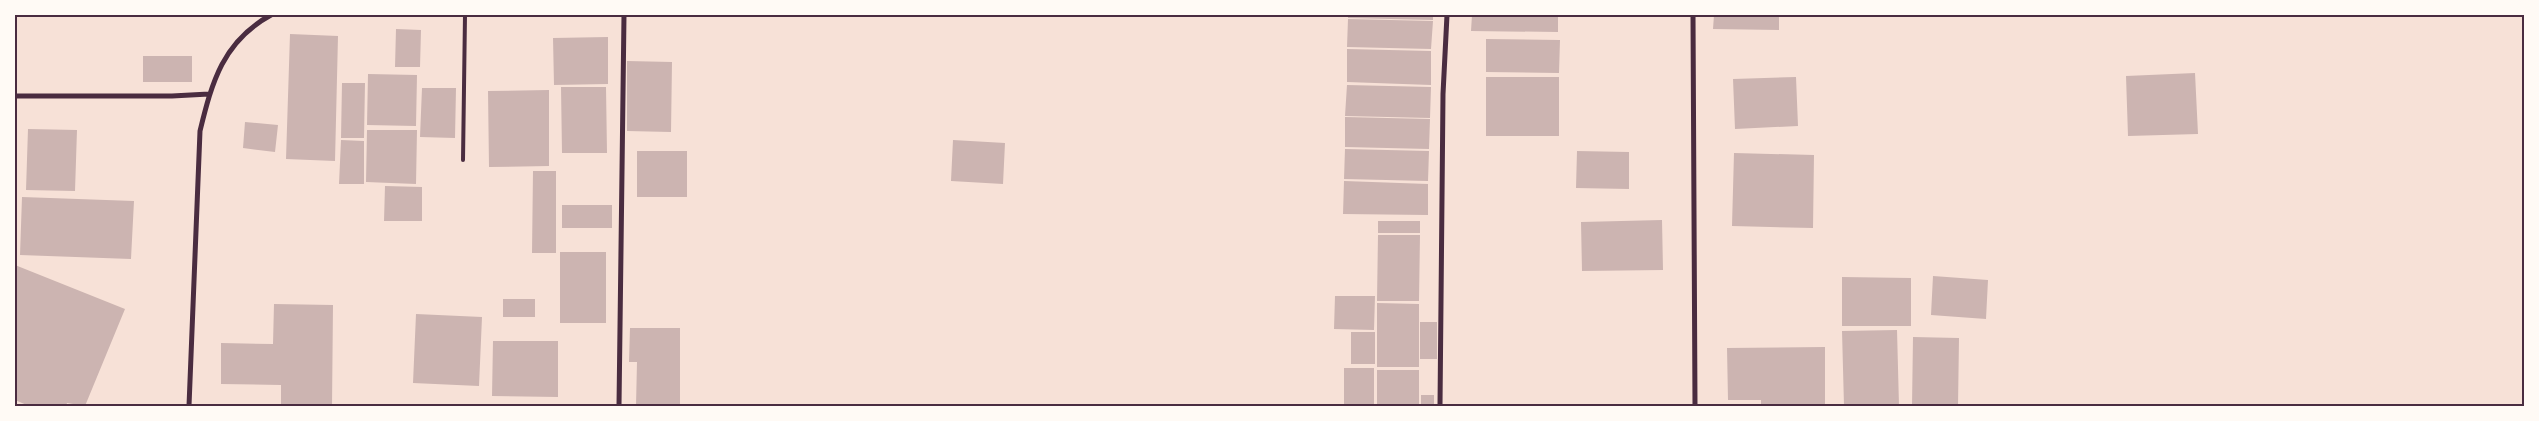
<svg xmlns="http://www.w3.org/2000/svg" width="2539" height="421" viewBox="0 0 2539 421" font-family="Signika,sans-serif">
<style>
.building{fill:#ccb4b1}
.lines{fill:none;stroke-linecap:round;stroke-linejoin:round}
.service{stroke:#4a2c40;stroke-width:4}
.minor{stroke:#4a2c40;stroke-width:5}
.neatline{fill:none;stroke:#4a2c40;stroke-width:2}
</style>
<rect width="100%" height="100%" fill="#f7e1d7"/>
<path class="building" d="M1348 15H1433V20L1348 18Z
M1472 15H1558V32L1471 31Z
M1714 15H1779V30L1713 29Z
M1348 19 1433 21 1431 49 1347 47Z
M396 29 421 30 420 67H395Z
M290 34 338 36 335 161 286 159Z
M608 37V84L554 85 553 38Z
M1486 39 1560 40 1559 73 1486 72Z
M1347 49 1431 51V85L1347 82Z
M143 56H192V82H143Z
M627 61 672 62 671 132 627 131Z
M2195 73 2198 134 2128 136 2126 76Z
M368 74 417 75 416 126 367 125Z
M1486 77H1559V136H1486Z
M1796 77 1798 126 1735 129 1733 79Z
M342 83H365L364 138H341Z
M1347 85 1431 87 1430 118 1345 116Z
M561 87H606L607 153H562Z
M422 88H456L455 138 420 137Z
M549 90V166L489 167 488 91Z
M1345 117 1430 119 1429 149 1345 147Z
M245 122 278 125 275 152 243 148Z
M28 129 77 130 75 191 26 190Z
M367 130H417L416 184 366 182Z
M341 140 364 141V184H339Z
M953 140 1005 143 1003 184 951 181Z
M1345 149 1429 151 1428 181 1344 179Z
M637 151H687V197H637Z
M1577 151 1629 152V189L1576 188Z
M1734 153 1814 155 1813 228 1732 226Z
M533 171H556V253H532Z
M1344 181 1428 184V215L1343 214Z
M385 186 422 187V221H384Z
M22 197 134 201 131 259 20 255Z
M562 205H612V228H562Z
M1662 220 1663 270 1582 271 1581 222Z
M1378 221H1420V233H1378Z
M1378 235H1420L1419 301H1377Z
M560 252H606V323H560Z
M15 265 125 309 85 406 67 403 66 406H29L15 400Z
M1933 276 1988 280 1986 319 1931 315Z
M1842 277 1911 278V326H1842Z
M1335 296H1375L1374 330 1334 329Z
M503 299H535V317H503Z
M1377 303 1419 304V367H1377Z
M274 304 333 305 332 406H281V385L221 384V343L273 344Z
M416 314 482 317 479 386 413 383Z
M1420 322H1437V359H1420Z
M630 328H680V406H636L637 362H629Z
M1897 330 1899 406H1844L1842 331Z
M1351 332H1375V364H1351Z
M1913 337 1959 338 1958 406H1912Z
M493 341H558V397L492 396Z
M1825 347V406H1761V400H1728L1727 348Z
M1344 368H1374V406H1344Z
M1377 370H1419V406H1377Z
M1421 395H1434V406H1421Z"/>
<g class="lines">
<path class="service" d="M463 160 465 15"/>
<path class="minor" d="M1693 15 1695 406
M15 96H172L209 94
M189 406 200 131C212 82 223 41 271 15
M619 406 624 15
M1440 406 1443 94 1447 15"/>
</g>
<rect width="2539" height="421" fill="none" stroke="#fffaf5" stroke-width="32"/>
<rect x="16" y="16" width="2507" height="389" class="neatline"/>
</svg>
